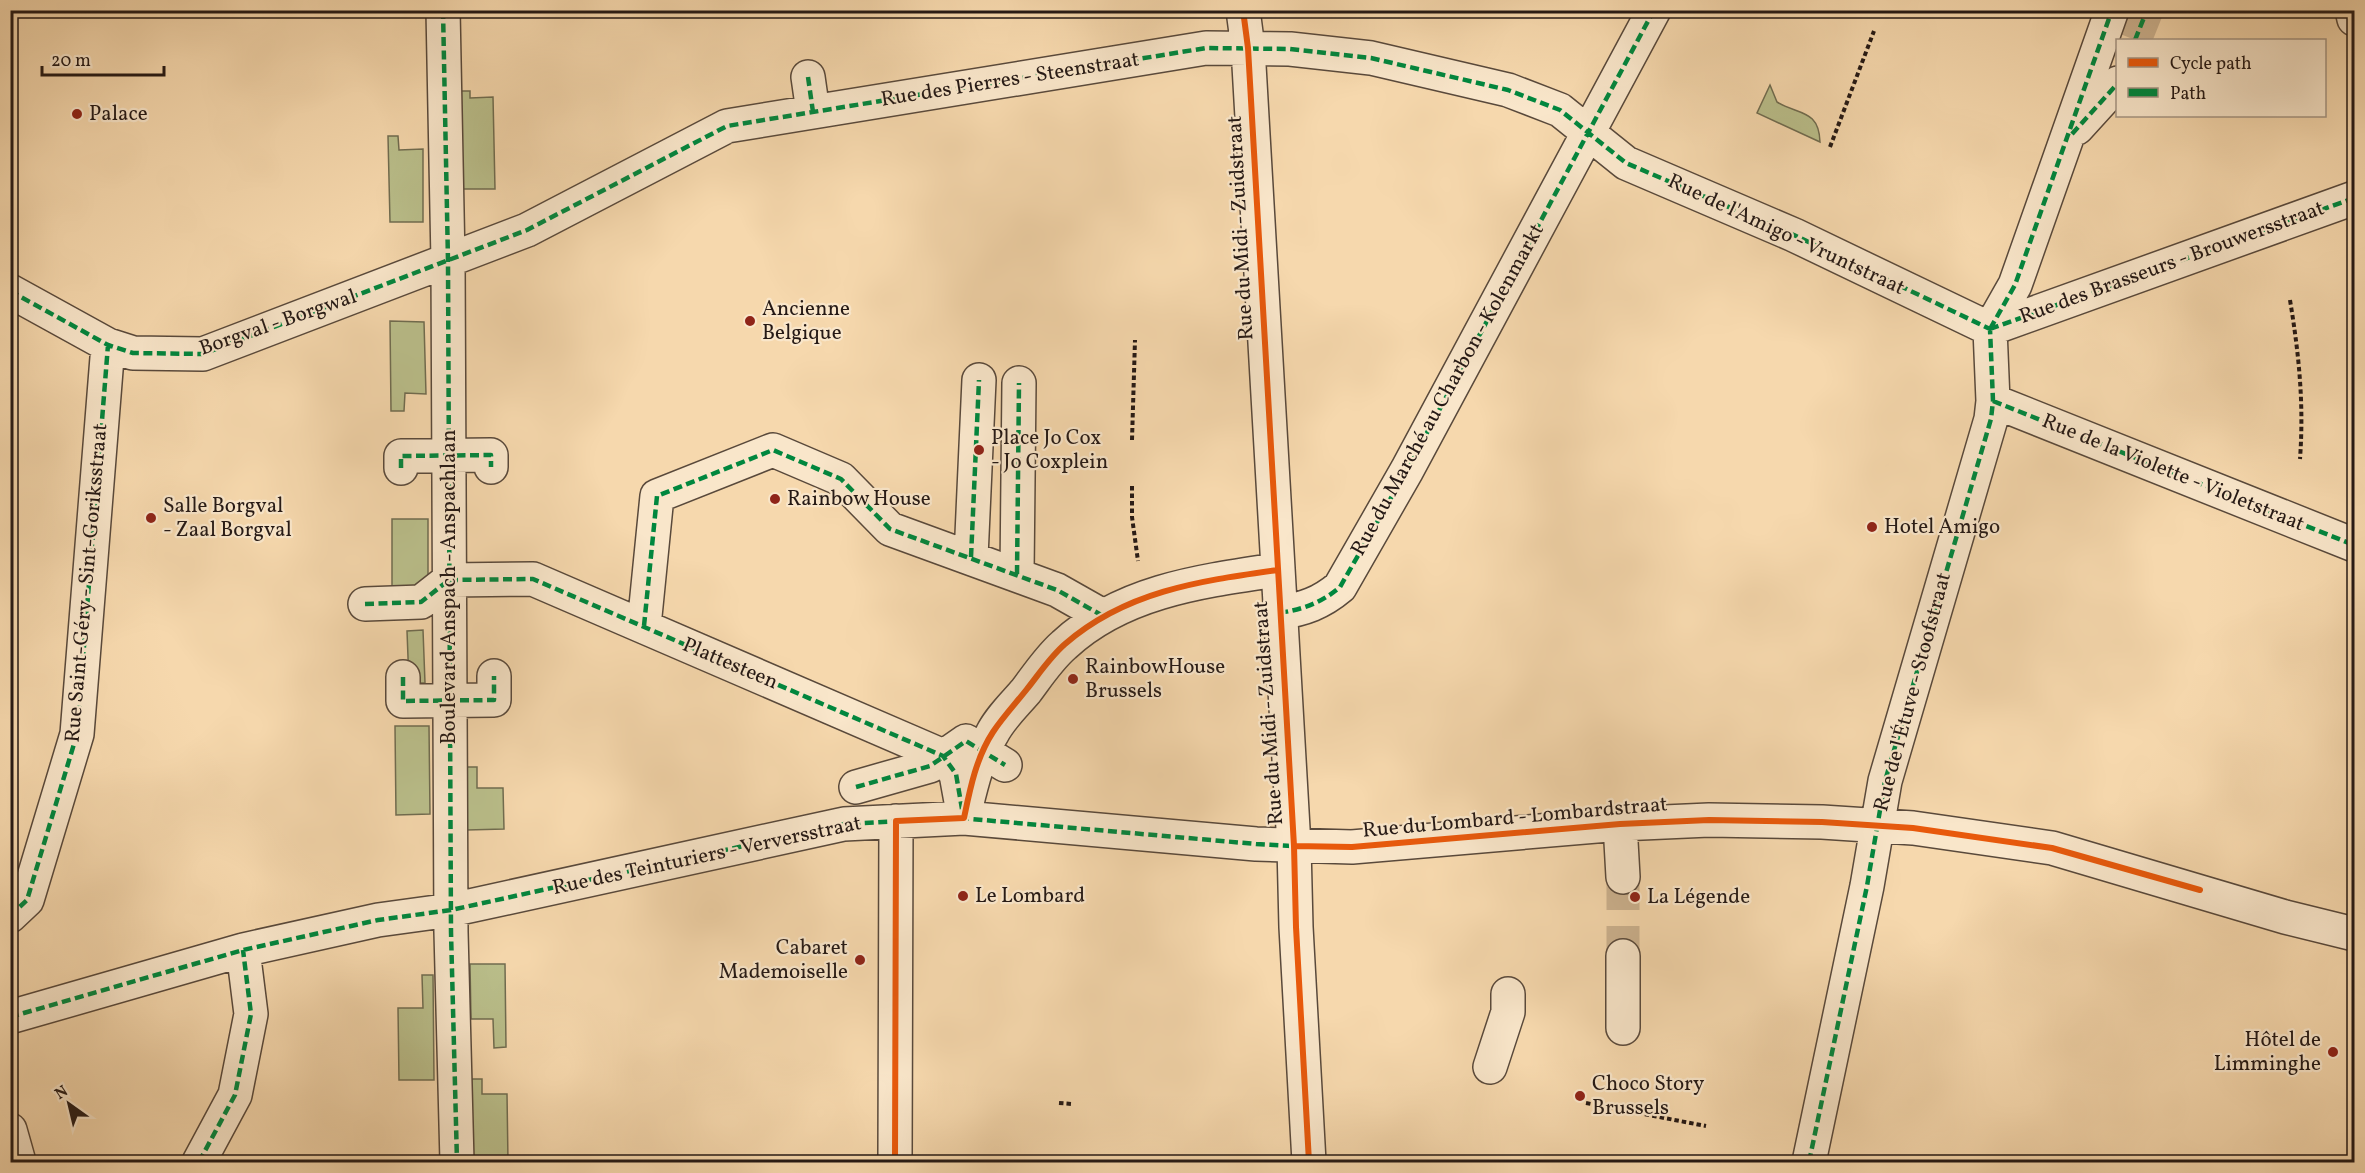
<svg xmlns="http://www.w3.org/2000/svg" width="2365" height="1173" viewBox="0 0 2365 1173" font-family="Vollkorn,serif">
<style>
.green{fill:#babf8b;stroke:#706c50;stroke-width:1.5}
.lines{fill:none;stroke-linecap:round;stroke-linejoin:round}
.minor-tunnel{stroke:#ccb28f;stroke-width:33;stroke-dasharray:33 16;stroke-linecap:butt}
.minor-casing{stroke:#59493b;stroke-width:36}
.path{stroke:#251915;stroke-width:4;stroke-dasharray:4.5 3;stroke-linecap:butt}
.minor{stroke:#f9e6ca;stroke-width:33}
.quiet{stroke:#00873e;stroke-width:4.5;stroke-dasharray:9 4.5;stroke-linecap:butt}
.cycleway-casing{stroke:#f9e6ca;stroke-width:10}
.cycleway{stroke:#e8590c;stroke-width:6}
.poi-dot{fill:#8f2418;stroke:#f9e6ca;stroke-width:2}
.labels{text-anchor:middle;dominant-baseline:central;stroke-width:4.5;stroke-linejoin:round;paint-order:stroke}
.street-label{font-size:21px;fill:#251915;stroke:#f9e6ca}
.poi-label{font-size:21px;fill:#251915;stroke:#f9e6ca;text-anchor:start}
</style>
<rect width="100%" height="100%" fill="#f6d8ad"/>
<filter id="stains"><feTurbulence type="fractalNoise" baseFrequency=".00333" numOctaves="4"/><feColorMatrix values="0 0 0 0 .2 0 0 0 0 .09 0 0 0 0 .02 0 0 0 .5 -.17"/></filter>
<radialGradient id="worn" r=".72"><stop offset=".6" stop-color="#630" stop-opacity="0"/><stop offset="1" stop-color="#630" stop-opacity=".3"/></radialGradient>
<path class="green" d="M1770 85 1777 102C1798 115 1819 109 1820 142L1757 113Z
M459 91H470V98L493 97 495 189H461Z
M388 136H398L399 150 423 149V222H390Z
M390 321 424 322 426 394 405 393 404 411H391Z
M392 519H428V587H392Z
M423 630 425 683H409L407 631Z
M395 726H429L430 814 396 815Z
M467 767H477V788H503L504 829 467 830Z
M470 964H505L506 1047 494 1048 493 1019H471Z
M422 975H433L434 1080H399L398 1008H423Z
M471 1079H482V1094H507L508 1162H472Z"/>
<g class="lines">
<path class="minor-tunnel" d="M2135 40 2147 10
M1623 877V956"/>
<g class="minor-casing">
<path id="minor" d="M443 10 448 261 451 932 457 1162
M1243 10 1248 48 1294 846 1296 927 1309 1162
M2352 10 2354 19
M808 77 813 112
M2077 128 2118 83
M10 291 108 345 133 353 203 354 527 230 727 126 1206 48 1290 49 1371 58 1508 90 1560 110 1626 163 1794 235 1990 329
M1990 329 2354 198
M1990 329 2015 285 2112 10
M1993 401 2354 545
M401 468V456L491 455V467
M971 557 979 380
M1017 574 1019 383
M449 580 533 579 943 756 956 774 964 818
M365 604 421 602 449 580
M1279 613C1304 609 1321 603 1340 587L1407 470 1654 10
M644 626 657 496 773 450 841 479 890 529 1057 590 1103 616
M403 677V701L494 700V676
M856 787 930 766 966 741 1005 765
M966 807C972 782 978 757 992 734 1000 718 1014 705 1026 691 1038 675 1049 658 1064 645 1122 591 1202 581 1277 570
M1620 824 1623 877
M10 916 27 900 77 734 108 345
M1623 956V1028
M10 1017 243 950 378 920 451 910 844 824 964 818 1256 844 1352 847 1620 824 1709 820 1822 822 1913 828 2052 848 2285 917 2354 934
M1490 1067 1508 1012V994
M10 1130 19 1162
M199 1162 235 1095 251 1014 243 950
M895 1162 896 821
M1809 1162 1867 886 1885 781 1991 419 1993 401 1990 329"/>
</g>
<path class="path" d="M1830 147 1874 31
M2290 300C2299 355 2304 403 2300 459
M1132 440 1135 340
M1132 486V517L1138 561
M1059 1103 1072 1104
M1586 1103 1706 1126"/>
<use href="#minor" class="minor"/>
<path class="quiet" d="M443 10 448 261 451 932 457 1162
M2352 10 2354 19
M2135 40 2147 10
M808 77 813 112
M2072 134 2118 83
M10 291 108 345 133 353 203 354 527 230 727 126 1206 48 1290 49 1371 58 1508 90 1560 110 1626 163 1794 235 1990 329
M1990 329 2354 198
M1990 329 2015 285 2112 10
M1993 401 2354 545
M401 468V456L491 455V467
M971 557 979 380
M1017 574 1019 383
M449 580 533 579 943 756 956 774 962 809
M365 604 421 602 449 580
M1279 613C1304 609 1321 603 1340 587L1407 470 1654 10
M644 626 657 496 773 450 841 479 890 529 1057 590 1103 616
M403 677V701L494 700V676
M856 787 930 766 966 741 1005 765
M960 818 1256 844 1294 846 1293 842
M10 916 27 900 77 734 108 345
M10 1017 243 950 378 920 451 910 844 824 900 821
M10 1130 19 1162
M199 1162 235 1095 251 1014 243 950
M1809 1162 1867 886 1885 781 1991 419 1993 401 1990 329"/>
<g class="cycleway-casing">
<path id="cycleway" d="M1243 10 1248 48 1294 846 1296 927 1309 1162
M1294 846 1352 847 1620 824 1709 820 1822 822 1913 828 2052 848 2200 890
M895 1162 896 821 964 818C970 789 976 758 993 732 1003 717 1016 703 1027 689 1039 674 1050 657 1065 644 1126 591 1200 581 1277 570"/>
</g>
<use href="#cycleway" class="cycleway"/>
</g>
<g class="poi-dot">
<circle cx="77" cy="114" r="6"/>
<circle cx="750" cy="321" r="6"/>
<circle cx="979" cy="450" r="6"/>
<circle cx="775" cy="499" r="6"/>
<circle cx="151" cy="518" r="6"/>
<circle cx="1872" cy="527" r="6"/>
<circle cx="1073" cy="679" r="6"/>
<circle cx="963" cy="896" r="6"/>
<circle cx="1635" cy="897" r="6"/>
<circle cx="860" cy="960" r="6"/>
<circle cx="2333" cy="1052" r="6"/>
<circle cx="1580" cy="1096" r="6"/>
</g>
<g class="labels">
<g class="street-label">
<text transform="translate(1010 80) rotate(-9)">Rue des Pierres - Steenstraat</text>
<text transform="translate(1241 228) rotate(-93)">Rue du Midi - Zuidstraat</text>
<text transform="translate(1786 235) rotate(25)">Rue de l'Amigo - Vruntstraat</text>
<text transform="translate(2172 263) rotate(-20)">Rue des Brasseurs - Brouwersstraat</text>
<text transform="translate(278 323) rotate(-19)">Borgval - Borgwal</text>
<text transform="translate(1448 390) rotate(-61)">Rue du Marché au Charbon - Kolenmarkt</text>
<text transform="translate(2173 473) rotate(22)">Rue de la Violette - Violetstraat</text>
<text transform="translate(87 583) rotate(-85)">Rue Saint-Géry - Sint-Goriksstraat</text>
<text transform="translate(449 587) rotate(-90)">Boulevard Anspach - Anspachlaan</text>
<text transform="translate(730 664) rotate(23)">Plattesteen</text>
<text transform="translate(1913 692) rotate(-75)">Rue de l'Étuve - Stoofstraat</text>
<text transform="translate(1269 713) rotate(-94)">Rue du Midi - Zuidstraat</text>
<text transform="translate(1515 818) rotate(-5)">Rue du Lombard - Lombardstraat</text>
<text transform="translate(707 856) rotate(-12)">Rue des Teinturiers - Verversstraat</text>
</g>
<g class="poi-label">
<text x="89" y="114">Palace</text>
<text x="762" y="309">Ancienne<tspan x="762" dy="24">Belgique</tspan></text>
<text x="991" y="438">Place Jo Cox<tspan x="991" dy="24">- Jo Coxplein</tspan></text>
<text x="787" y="499">Rainbow House</text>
<text x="163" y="506">Salle Borgval<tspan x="163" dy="24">- Zaal Borgval</tspan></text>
<text x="1884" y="527">Hotel Amigo</text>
<text x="1085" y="667">RainbowHouse<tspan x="1085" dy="24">Brussels</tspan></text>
<text x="975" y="896">Le Lombard</text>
<text x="1647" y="897">La Légende</text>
<text x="848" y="948" text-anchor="end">Cabaret<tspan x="848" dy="24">Mademoiselle</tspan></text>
<text x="2321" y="1040" text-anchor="end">Hôtel de<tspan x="2321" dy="24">Limminghe</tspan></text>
<text x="1592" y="1084">Choco Story<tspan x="1592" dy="24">Brussels</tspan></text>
</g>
</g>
<rect width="2365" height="1173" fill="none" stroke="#f6d8ad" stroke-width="36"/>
<rect x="12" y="12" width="2341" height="1149" fill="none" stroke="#251915" stroke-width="3"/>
<rect x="18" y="18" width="2329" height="1137" fill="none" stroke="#251915" stroke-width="1.5"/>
<rect x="2116" y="39" width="210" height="78" fill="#f9e6ca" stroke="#a49482" stroke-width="1.5"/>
<rect x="2128" y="58" width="30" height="9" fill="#e8590c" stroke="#a49482" stroke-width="1.5"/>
<text x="2170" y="69" font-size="18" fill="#251915">Cycle path</text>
<rect x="2128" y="88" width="30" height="9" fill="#00873e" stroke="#a49482" stroke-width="1.5"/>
<text x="2170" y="99" font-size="18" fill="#251915">Path</text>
<g transform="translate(69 1104) rotate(326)" stroke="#f9e6ca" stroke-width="4.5" paint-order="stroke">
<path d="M0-4.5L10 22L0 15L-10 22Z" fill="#251915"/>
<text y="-9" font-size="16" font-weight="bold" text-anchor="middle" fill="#251915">N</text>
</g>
<path d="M42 66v9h122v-9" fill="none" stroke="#251915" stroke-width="3"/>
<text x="51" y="66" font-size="18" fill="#251915" stroke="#f9e6ca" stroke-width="4.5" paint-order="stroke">20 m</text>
<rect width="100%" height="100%" filter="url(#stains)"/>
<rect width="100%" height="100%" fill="url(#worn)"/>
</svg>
